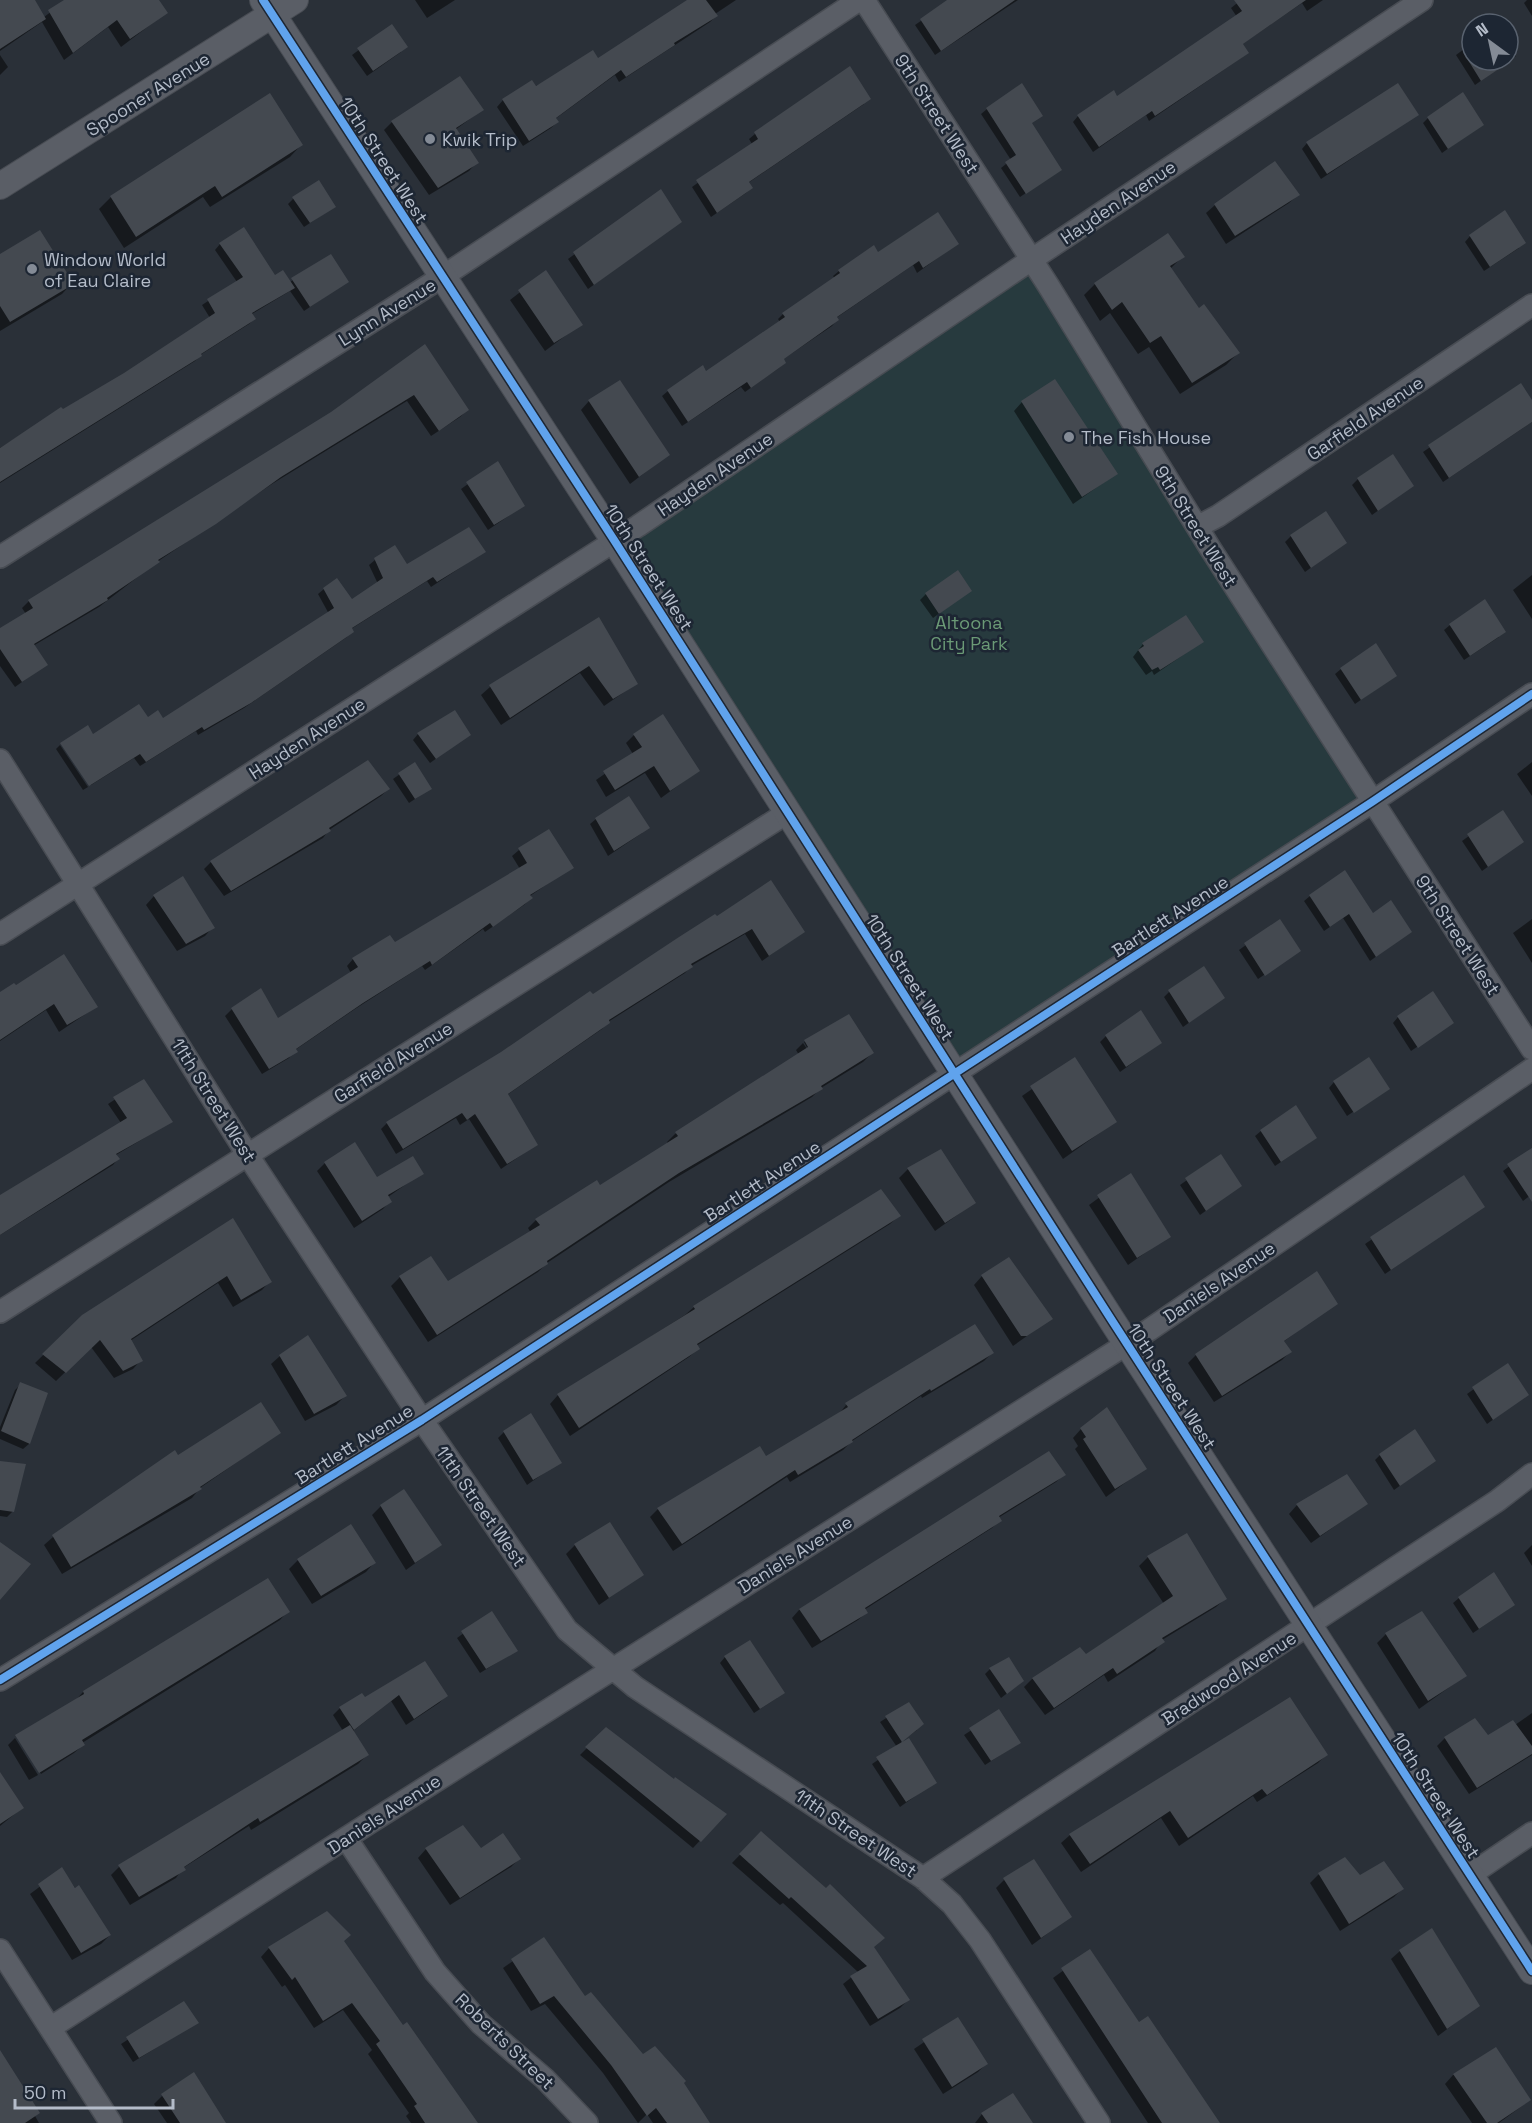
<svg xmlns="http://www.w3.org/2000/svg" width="1532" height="2123" viewBox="0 0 1532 2123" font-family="'Space Grotesk',sans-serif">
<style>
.green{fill:#273a3e}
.shadow{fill:#0007}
.building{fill:#444950}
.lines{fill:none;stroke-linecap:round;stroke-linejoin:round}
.minor-casing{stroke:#484c53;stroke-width:24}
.tertiary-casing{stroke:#484c53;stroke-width:28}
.minor{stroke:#5a5e66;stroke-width:21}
.tertiary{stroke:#5a5e66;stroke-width:26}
.cycleway-casing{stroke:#1d2633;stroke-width:11}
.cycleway{stroke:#60a3ed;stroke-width:8}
.poi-dot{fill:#848b96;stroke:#1d2633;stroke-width:2}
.labels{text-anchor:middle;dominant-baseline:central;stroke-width:5;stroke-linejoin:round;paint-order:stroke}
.street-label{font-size:18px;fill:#b4bcc9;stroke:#1d2633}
.poi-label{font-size:18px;fill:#b4bcc9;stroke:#1d2633;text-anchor:start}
.park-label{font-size:18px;fill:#6b9a76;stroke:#1d2633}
</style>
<rect width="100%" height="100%" fill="#2a3038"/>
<path class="green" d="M1031 260 1372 802 954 1074 614 540Z"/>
<path class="shadow" d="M0 0H33L44 17 67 0H157L166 13 121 47 108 27 64 60 42 22 0 51Z
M415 0H455L427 18Z
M690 0H736L715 14 716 16 710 22 619 82 615 75 555 119 557 122 551 128 523 146 497 107 503 100 597 60Z
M951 0H1018L935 55 915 25Z
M1241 0H1323L1307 11 1302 3 1241 45 1247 53 1241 58 1149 121 1146 115 1093 152 1073 122 1078 116 1117 98 1237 17 1231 8Z
M1527 0H1532V16L1524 3Z
M391 26 401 52 367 76 352 55Z
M1472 43V60H1508V45L1516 56 1475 85 1456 55Z
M0 55 8 67 0 75Z
M850 69 864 104 748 183 751 188 746 193 711 217 692 187 752 144 749 139 755 134Z
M269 96 301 145 290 157 210 207 203 197 124 248 99 209 111 197Z
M987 109 1031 124 1057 172 1020 197 1001 168 1011 160 981 114Z
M482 110 455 130 477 162 469 171 429 195 384 130 392 122Z
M1417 115 1321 179 1302 149 1307 143Z
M1428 118 1482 124 1442 153 1423 123Z
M660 192 674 227 588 289 568 259Z
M1298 195 1289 203 1226 244 1206 213 1215 205Z
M293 199 334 207 304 227 288 204Z
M1470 236 1519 248 1484 271 1465 242Z
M220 244 274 277 290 282 330 256 347 282 304 311 290 291 252 314 254 319 249 324 200 355 195 361 0 483V448L61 409 62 411 125 375 210 318 202 305 237 282 215 250Z
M957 244 917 273 913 265 836 318 837 320 832 326 782 360 785 363 779 368 745 392 741 387 682 426 662 396 668 391 706 373 780 322 778 319 783 314 835 279 833 276 839 271 878 254Z
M0 256 72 283 62 294 0 331Z
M1183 256 1170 269 1198 310 1238 353 1226 365 1180 394 1149 347 1138 354 1110 313 1100 321 1084 295 1095 284Z
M546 272 581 324 545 351 510 300Z
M424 347 467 410 460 417 431 436 407 401 272 484 157 562 99 607 33 646 46 665 15 687 0 666V630L26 614 22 608 29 601 332 413Z
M1520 385 1532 403V422L1443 482 1423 452Z
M589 401 668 455 630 484 581 410Z
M1022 402 1116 474 1073 504 1014 411Z
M497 463 523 506 488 530 461 489Z
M1358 479 1412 486 1372 515 1352 485Z
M1291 536 1345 543 1305 572 1285 542Z
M484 552 431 587 427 581 351 629 347 637 244 708 198 735 196 731 140 766 134 758 91 785 62 743 148 719 163 720 329 614 318 594 324 589 351 601 378 584 369 565 375 560 407 566Z
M1532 575V619L1513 590Z
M970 591 933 618 920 600 926 594Z
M598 619 636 684 604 706 580 673 501 725 481 695 490 687Z
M1450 625 1499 637 1464 660 1444 630Z
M1202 642 1154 675 1152 671 1146 675 1133 657 1143 644Z
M1341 669 1395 676 1355 704 1335 674Z
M418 734 469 735 430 763 413 740Z
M634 735 698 771 661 798 645 773 606 797 596 780 633 754 626 743Z
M60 745 88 787 83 790 56 749Z
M367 762 388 789 381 796 329 830 323 838 224 896 204 869 211 862Z
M1532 762V796L1517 774Z
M414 764 430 789 409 803 393 779Z
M1502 812 1522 842 1482 871 1462 841Z
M596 819 642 833 608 856 590 824Z
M519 850 572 867 530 896 531 898 524 905 485 932 483 929 425 970 422 966 355 1009 295 1050 289 1058 262 1074 225 1016 232 1009 278 1020 351 973 347 966 353 959 394 944 520 869 512 856Z
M154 896 213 927 205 936 177 951 146 905Z
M1310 896 1372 915 1410 932 1370 961 1343 918 1324 931 1304 901Z
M715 916 803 932 762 961 745 934 691 966 685 973 608 1022 602 1029 507 1095 536 1145 501 1169 469 1119 460 1125 456 1118 396 1154 381 1129 387 1123 592 997Z
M1532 919V963L1513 933Z
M1279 921 1295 954 1258 979 1239 950Z
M64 956 96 1007 59 1032 46 1010 0 1041V995Z
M1169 992 1223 998 1183 1027 1164 997Z
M848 1016 872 1053 863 1062 821 1088 812 1097 669 1182 547 1263 538 1272 428 1342 391 1286 400 1277 447 1283 531 1233 528 1228 536 1220 600 1188 668 1144 667 1142 675 1134 799 1055 796 1050 803 1043 811 1055 804 1042Z
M1398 1017 1452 1023 1411 1051 1393 1023Z
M1106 1036 1160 1043 1120 1072 1100 1042Z
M1075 1059 1115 1122 1063 1159 1022 1096Z
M143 1081 171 1122 116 1155 118 1159 113 1165 0 1235V1197L121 1123 108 1104Z
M1334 1082 1384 1091 1347 1116 1329 1088Z
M1261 1131 1309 1143 1275 1166 1255 1136Z
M1532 1149V1194L1523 1201 1503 1171Z
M1221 1156 1240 1186 1200 1215 1180 1185Z
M325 1163 377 1179 422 1173 388 1197 390 1201 383 1209 354 1228 317 1171Z
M908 1169 974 1203 935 1231 899 1178Z
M1130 1175 1169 1236 1128 1265 1089 1205Z
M1463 1177 1483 1207 1385 1274 1365 1244Z
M899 1216 890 1224 696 1346 698 1349 689 1357 570 1436 550 1404 558 1395 685 1315 694 1307Z
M232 1220 270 1281 262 1290 233 1307 218 1283 130 1341 141 1360 133 1369 114 1378 91 1347 56 1381 35 1363 83 1316Z
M982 1276 1051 1319 1013 1346 974 1285Z
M1336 1303 1283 1342 1290 1352 1282 1360 1214 1402 1188 1363 1196 1355Z
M992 1353 984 1361 922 1398 921 1396 852 1441 843 1450 790 1482 787 1477 673 1551 650 1517 658 1509 766 1458 839 1414 846 1405Z
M280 1356 345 1396 336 1405 305 1421 271 1364Z
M1507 1365 1527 1395 1487 1424 1467 1394Z
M21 1384 46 1394 29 1444 23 1449 0 1439V1427L15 1390Z
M1081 1429 1145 1468 1106 1497 1075 1449 1078 1446 1073 1438Z
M504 1432 560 1462 527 1485 498 1438Z
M279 1433 200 1488 192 1498 62 1574 44 1545 53 1537 178 1457Z
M1049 1453 1064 1474 1056 1482 998 1518 1000 1520 992 1528 864 1610 866 1613 858 1620 812 1648 792 1618 799 1610Z
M1380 1455 1434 1461 1394 1490 1375 1460Z
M0 1463 13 1511 7 1517 0 1516Z
M1366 1504 1311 1543 1289 1514 1297 1505Z
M381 1506 440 1545 406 1570 372 1515Z
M610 1524 642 1575 599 1605 566 1554 575 1545Z
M1186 1535 1225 1599 1216 1607 1162 1640 1155 1651 1108 1682 1104 1675 1045 1715 1024 1687 1032 1679 1080 1649 1085 1657 1164 1604 1139 1566 1148 1557Z
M1532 1545V1566L1524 1553Z
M298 1560 374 1563 366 1572 312 1604 289 1569Z
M1459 1598 1507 1610 1473 1633 1453 1603Z
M288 1611 280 1620 82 1743 83 1745 74 1753 41 1774 18 1737 75 1701 83 1692Z
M491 1613 516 1651 480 1673 457 1638Z
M1386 1634 1465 1676 1419 1709 1377 1643Z
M725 1657 777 1698 754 1713 720 1663Z
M424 1663 446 1696 439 1703 406 1725 391 1701 353 1731 367 1755 358 1764 251 1830 249 1826 183 1868 176 1878 130 1905 111 1875 119 1867 343 1731 333 1715 340 1708 364 1699Z
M990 1669 1023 1681 1001 1698 985 1674Z
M908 1704 917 1730 901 1742 935 1782 900 1807 872 1764 897 1747 880 1722Z
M999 1712 1019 1743 985 1765 964 1735Z
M1532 1713V1755L1469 1794 1437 1746 1445 1738 1487 1736 1515 1725Z
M606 1729 674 1781 725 1814 693 1848 580 1755Z
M15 1738 38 1775 29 1780 8 1745Z
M1326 1755 1318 1763 1257 1802 1253 1796 1179 1846 1161 1818 1081 1872 1061 1843 1070 1835Z
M0 1774 22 1808 0 1826Z
M761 1833 873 1947 908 2000 900 2008 870 2026 843 1984 858 1972 783 1903 780 1905 732 1863Z
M426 1849 481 1850 519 1859 511 1867 450 1905 418 1858Z
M1344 1859 1360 1877 1402 1889 1394 1897 1340 1931 1310 1883 1318 1875Z
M62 1870 110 1935 101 1944 72 1960 30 1894Z
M1004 1880 1070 1917 1032 1945 996 1888Z
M543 1940 584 1998 643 2056 682 2083 709 2123H653L647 2114 638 2123 603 2073 545 2004 531 2011 503 1968Z
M342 1941 402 2027 476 2123H411L406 2116 409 2113 368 2054 372 2050 343 2010 314 2028 285 1985 282 1987 261 1957 269 1948Z
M1090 1951 1139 2024 1218 2123H1148L1053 1978Z
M1400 1951 1478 2006 1438 2036 1391 1959Z
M184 2003 197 2023 133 2062 121 2044Z
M958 2019 986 2064 978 2072 943 2094 914 2049Z
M1496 2049 1530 2100 1499 2123H1472L1445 2084 1453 2075Z
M0 2053 35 2116 39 2123H0Z
M162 2096 224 2123H167L154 2104Z
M982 2114 1031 2123H975Z"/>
<path class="building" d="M0 0H35L46 19 0 49Z
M64 0H159L168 13 130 39 117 20 73 53 48 10Z
M687 0H706L718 16 674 43 675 45 626 77 621 70 556 118 559 122 529 141 502 99 532 80 536 86 593 50 598 58Z
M947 0H1015L941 51 920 19Z
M1234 0H1306L1243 44 1249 53 1155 116 1152 111 1099 147 1077 115 1114 90 1117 96 1242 11Z
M392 24 408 47 373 71 357 48Z
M1468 60H1512L1481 81Z
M850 66 871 99 749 182 753 188 717 213 696 180 758 139 754 132Z
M460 76 484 110 456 128 479 163 438 188 391 121Z
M1022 83 1043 116 1032 123 1062 170 1026 194 1005 162 1016 155 986 108Z
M1398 83 1419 115 1327 174 1306 142Z
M1463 92 1484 125 1448 149 1427 117Z
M270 93 303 145 222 197 215 186 136 237 110 196Z
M1275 161 1300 195 1235 236 1214 204Z
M319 180 336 207 310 223 292 197Z
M661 189 682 222 594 285 573 252Z
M1505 210 1526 243 1490 267 1469 235Z
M938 212 959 244 923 268 919 261 837 317 839 320 784 359 786 363 751 388 747 382 688 422 667 390 703 365 706 371 785 317 782 313 840 273 838 270 874 245 878 252Z
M244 227 275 275 283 270 295 288 252 313 256 319 201 354 202 356 0 482V448L61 407 63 409 124 373 215 313 207 299 243 277 219 243Z
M40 230 74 284 10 322 0 306V254Z
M1168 233 1185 257 1170 266 1199 308 1204 304 1240 353 1192 383 1161 336 1150 343 1122 302 1112 310 1094 283Z
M331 254 349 282 310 307 291 278Z
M546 270 583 325 554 343 518 290Z
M425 344 469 410 439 431 414 395 281 477 216 524 158 560 160 562 107 598 108 600 34 644 48 665 22 682 0 649V628L33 608 28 600 331 412Z
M1055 379 1118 474 1082 497 1021 401Z
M620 380 670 455 639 477 588 400Z
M1521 383 1532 400V422L1449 478 1428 445Z
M1393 454 1414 486 1378 511 1357 478Z
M498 461 525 506 494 525 466 482Z
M1326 511 1347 543 1311 568 1290 535Z
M469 527 486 552 437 582 433 577 352 628 354 632 251 703 204 730 202 727 146 762 140 754 89 786 60 743 88 725 93 734 139 704 148 717 158 710 163 718 334 608 323 588 337 578 352 599 383 578 374 558 395 545 407 564Z
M958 570 972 591 939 614 925 593Z
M1485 599 1506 632 1470 656 1449 624Z
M1186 615 1204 642 1160 670 1158 667 1152 670 1138 650 1144 646 1142 643Z
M599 617 638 684 613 699 589 666 510 718 489 685Z
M1376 643 1397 676 1361 700 1340 668Z
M455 710 471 735 436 759 417 733Z
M663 714 700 771 670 791 654 766 615 790 603 771 642 747 633 734Z
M368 760 390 789 329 828 331 831 231 891 210 861Z
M415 762 432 789 415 799 398 773Z
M629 796 650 828 614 851 595 818Z
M1503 810 1524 842 1488 867 1467 834Z
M549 829 574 868 530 895 533 898 493 927 490 923 432 965 430 961 363 1003 296 1049 298 1052 269 1069 231 1008 261 988 278 1018 358 967 352 958 390 935 395 942 527 863 518 848Z
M1345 870 1373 913 1391 900 1412 932 1376 957 1349 914 1330 927 1309 895Z
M183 876 215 928 186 944 153 895Z
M771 880 805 932 769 956 752 929 691 964 693 967 609 1020 610 1023 508 1094 538 1145 507 1164 475 1114 467 1120 462 1113 403 1149 386 1122 501 1052 590 991 593 994 679 937 715 914 717 916Z
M1280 919 1301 951 1265 976 1244 943Z
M64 954 98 1007 67 1025 54 1004 0 1040V992L14 983 16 985Z
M1204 966 1225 998 1189 1023 1168 990Z
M1433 991 1454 1023 1418 1048 1397 1016Z
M1141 1010 1162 1043 1126 1067 1105 1035Z
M849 1014 874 1053 821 1086 823 1089 679 1173 547 1261 548 1264 437 1335 399 1276 431 1256 448 1281 540 1225 535 1219 597 1180 600 1185 678 1136 675 1132 808 1047 804 1040Z
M1075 1057 1117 1122 1072 1151 1030 1086Z
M1369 1057 1390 1089 1354 1113 1333 1081Z
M144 1079 173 1122 116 1154 120 1159 0 1235V1195L127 1118 113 1097Z
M1296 1105 1317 1138 1281 1162 1260 1130Z
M355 1142 377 1177 413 1156 424 1174 388 1195 392 1202 362 1221 324 1162Z
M1532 1148V1202L1507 1164Z
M941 1149 976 1203 945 1223 907 1168Z
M1221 1154 1242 1186 1206 1211 1185 1178Z
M1131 1173 1171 1237 1137 1258 1097 1195Z
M1464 1175 1485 1207 1391 1270 1370 1237Z
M881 1189 901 1216 697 1344 700 1349 579 1428 557 1394 695 1309 693 1306Z
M233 1218 272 1282 241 1300 227 1276 131 1339 143 1361 123 1371 100 1340 66 1373 42 1354 82 1315Z
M1009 1257 1053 1319 1027 1336H1021L981 1275Z
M1317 1271 1338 1304 1284 1341 1292 1352 1222 1396 1195 1354Z
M975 1324 994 1353 931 1391 930 1389 852 1440 853 1442 798 1475 795 1470 682 1544 657 1508 760 1446 766 1456 848 1407 845 1403Z
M308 1335 347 1396 314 1414 279 1355Z
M1508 1363 1529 1395 1493 1420 1472 1387Z
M20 1382 48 1393 30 1444 1 1431Z
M261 1402 281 1433 200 1487 202 1489 71 1567 52 1535 175 1450 178 1455Z
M1107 1407 1147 1469 1115 1489 1083 1439 1086 1437 1080 1428Z
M531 1413 562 1463 533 1480 503 1431Z
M1415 1429 1436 1461 1400 1486 1379 1454Z
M1049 1451 1066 1475 999 1516 1002 1521 865 1608 868 1613 821 1641 799 1609Z
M0 1461 26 1464 14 1512 0 1510Z
M1347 1474 1368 1504 1320 1536 1296 1504Z
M404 1489 442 1545 415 1563 380 1505Z
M610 1522 644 1575 609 1598 574 1544Z
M351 1524 376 1563 321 1596 297 1559Z
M1187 1533 1227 1599 1162 1638 1165 1642 1117 1674 1113 1668 1054 1708 1032 1678 1080 1647 1086 1654 1173 1596 1147 1556Z
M0 1542 31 1564 0 1600Z
M1494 1572 1515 1605 1479 1629 1458 1597Z
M268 1578 290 1612 82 1740 85 1745 39 1773 15 1735 84 1694 83 1691Z
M492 1611 518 1651 486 1669 461 1631Z
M1422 1611 1467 1676 1428 1701 1385 1633Z
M750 1640 785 1693 760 1709 724 1656Z
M1009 1657 1024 1681 1007 1694 989 1668Z
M425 1661 448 1696 414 1719 399 1695 354 1730 339 1707 362 1693 365 1697Z
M1290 1697 1328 1755 1267 1795 1262 1789 1188 1838 1170 1811 1090 1864 1069 1834Z
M909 1702 924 1724 902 1742 885 1716Z
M999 1709 1021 1743 991 1761 969 1728Z
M1475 1718 1488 1735 1513 1720 1532 1746V1754L1477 1788 1444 1737Z
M350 1725 369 1755 260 1822 258 1818 184 1867 186 1870 139 1897 118 1865Z
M606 1727 674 1779 675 1777 727 1814 701 1842 585 1747Z
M909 1738 937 1783 906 1802 876 1757Z
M0 1772 24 1808 0 1824Z
M463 1825 481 1848 503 1833 521 1859 460 1898 425 1848Z
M761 1831 826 1888 830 1884 885 1938 874 1947 910 2000 878 2019 850 1976 867 1966 791 1897 789 1899 739 1854Z
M1345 1857 1360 1875 1384 1861 1404 1889 1349 1924 1318 1873Z
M1034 1859 1072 1917 1041 1938 1003 1878Z
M62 1867 75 1888 79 1885 111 1935 81 1953 38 1884Z
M327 1911 351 1935 344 1941 403 2025 407 2022 478 2123H425L414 2106 417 2104 376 2044 380 2041 352 2003 323 2021 295 1977 292 1980 268 1947Z
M1432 1928 1480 2006 1447 2029 1399 1950Z
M544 1937 585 1996 591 1992 643 2054 655 2046 686 2081 684 2083 710 2123H667L656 2108 647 2116 611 2065 554 1996 540 2004 511 1959Z
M1090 1949 1139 2022 1148 2016 1220 2123H1162L1061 1968Z
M184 2001 199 2023 139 2058 126 2037Z
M958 2017 988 2064 952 2087 922 2039Z
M1496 2047 1531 2100 1497 2123H1487L1453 2074Z
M0 2050 40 2113 25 2123H0Z
M194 2072 226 2123H180L161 2094Z
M1013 2093 1033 2123H988L981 2113Z"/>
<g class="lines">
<g class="minor-casing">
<path id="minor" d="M864 0 1048 285 1210 548 1532 1049
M1197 527 1218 516 1532 305
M0 557 442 277 859 0
M0 760 247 1154 422 1420 567 1630 635 1687 923 1878 952 1904 980 1940 1099 2123
M0 934 638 526 1031 260 1422 0
M0 1312 787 813
M0 1680 422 1420 1372 802 1532 694
M346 1838 435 1972 481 2024 545 2079 587 2123
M1470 1875 1532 1833
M923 1878 1497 1501 1532 1474
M0 1950 111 2123
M50 2028 371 1822 1149 1330 1532 1069"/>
</g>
<g class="tertiary-casing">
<path id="tertiary" d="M263 0 614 540 1111 1319 1532 1971
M0 186 295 0"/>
</g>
<use href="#minor" class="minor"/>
<use href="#tertiary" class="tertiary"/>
<g class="cycleway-casing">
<path id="cycleway" d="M263 0 614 540 1111 1319 1532 1971
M0 1680 422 1420 1372 802 1532 694"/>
</g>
<use href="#cycleway" class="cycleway"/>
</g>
<g class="poi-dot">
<circle cx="430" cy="139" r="6"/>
<circle cx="32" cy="269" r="6"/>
<circle cx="1069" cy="437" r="6"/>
</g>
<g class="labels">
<g class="street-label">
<text transform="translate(148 94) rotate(-32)">Spooner Avenue</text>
<text transform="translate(937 114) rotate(57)">9th Street West</text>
<text transform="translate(384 160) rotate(57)">10th Street West</text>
<text transform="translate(1118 202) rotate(-34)">Hayden Avenue</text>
<text transform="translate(387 312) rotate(-32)">Lynn Avenue</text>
<text transform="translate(1365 418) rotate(-34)">Garfield Avenue</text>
<text transform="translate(715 474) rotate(-34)">Hayden Avenue</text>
<text transform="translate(1196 526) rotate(58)">9th Street West</text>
<text transform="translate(649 567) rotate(57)">10th Street West</text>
<text transform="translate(307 738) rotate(-33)">Hayden Avenue</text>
<text transform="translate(1170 916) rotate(-33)">Bartlett Avenue</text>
<text transform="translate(1458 935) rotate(57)">9th Street West</text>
<text transform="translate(910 977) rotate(57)">10th Street West</text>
<text transform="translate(393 1062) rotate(-32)">Garfield Avenue</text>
<text transform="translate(214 1100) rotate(58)">11th Street West</text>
<text transform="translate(762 1181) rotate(-33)">Bartlett Avenue</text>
<text transform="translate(1219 1282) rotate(-34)">Daniels Avenue</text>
<text transform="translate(1172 1386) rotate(57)">10th Street West</text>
<text transform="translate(354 1444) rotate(-32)">Bartlett Avenue</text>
<text transform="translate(481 1506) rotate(55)">11th Street West</text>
<text transform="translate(795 1554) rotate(-32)">Daniels Avenue</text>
<text transform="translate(1229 1678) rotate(-33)">Bradwood Avenue</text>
<text transform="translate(1436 1795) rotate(57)">10th Street West</text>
<text transform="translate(384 1814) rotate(-33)">Daniels Avenue</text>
<text transform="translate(856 1833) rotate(34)">11th Street West</text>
<text transform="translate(505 2041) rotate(44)">Roberts Street</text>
</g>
<g class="poi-label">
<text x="442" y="139">Kwik Trip</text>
<text x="44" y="259">Window World<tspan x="44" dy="21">of Eau Claire</tspan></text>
<text x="1081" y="437">The Fish House</text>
</g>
<g class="park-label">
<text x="969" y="622">Altoona<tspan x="969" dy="21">City Park</tspan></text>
</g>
</g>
<g transform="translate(1490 42) rotate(327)"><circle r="28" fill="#1d2633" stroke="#59626f" stroke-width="1.5"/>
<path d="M0-4.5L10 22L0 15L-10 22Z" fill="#848b96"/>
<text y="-9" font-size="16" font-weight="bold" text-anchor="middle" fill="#b4bcc9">N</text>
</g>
<path d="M15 2099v9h158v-9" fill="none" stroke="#b4bcc9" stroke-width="3"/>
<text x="24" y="2099" font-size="18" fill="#b4bcc9" stroke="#1d2633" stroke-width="4.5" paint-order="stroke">50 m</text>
</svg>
